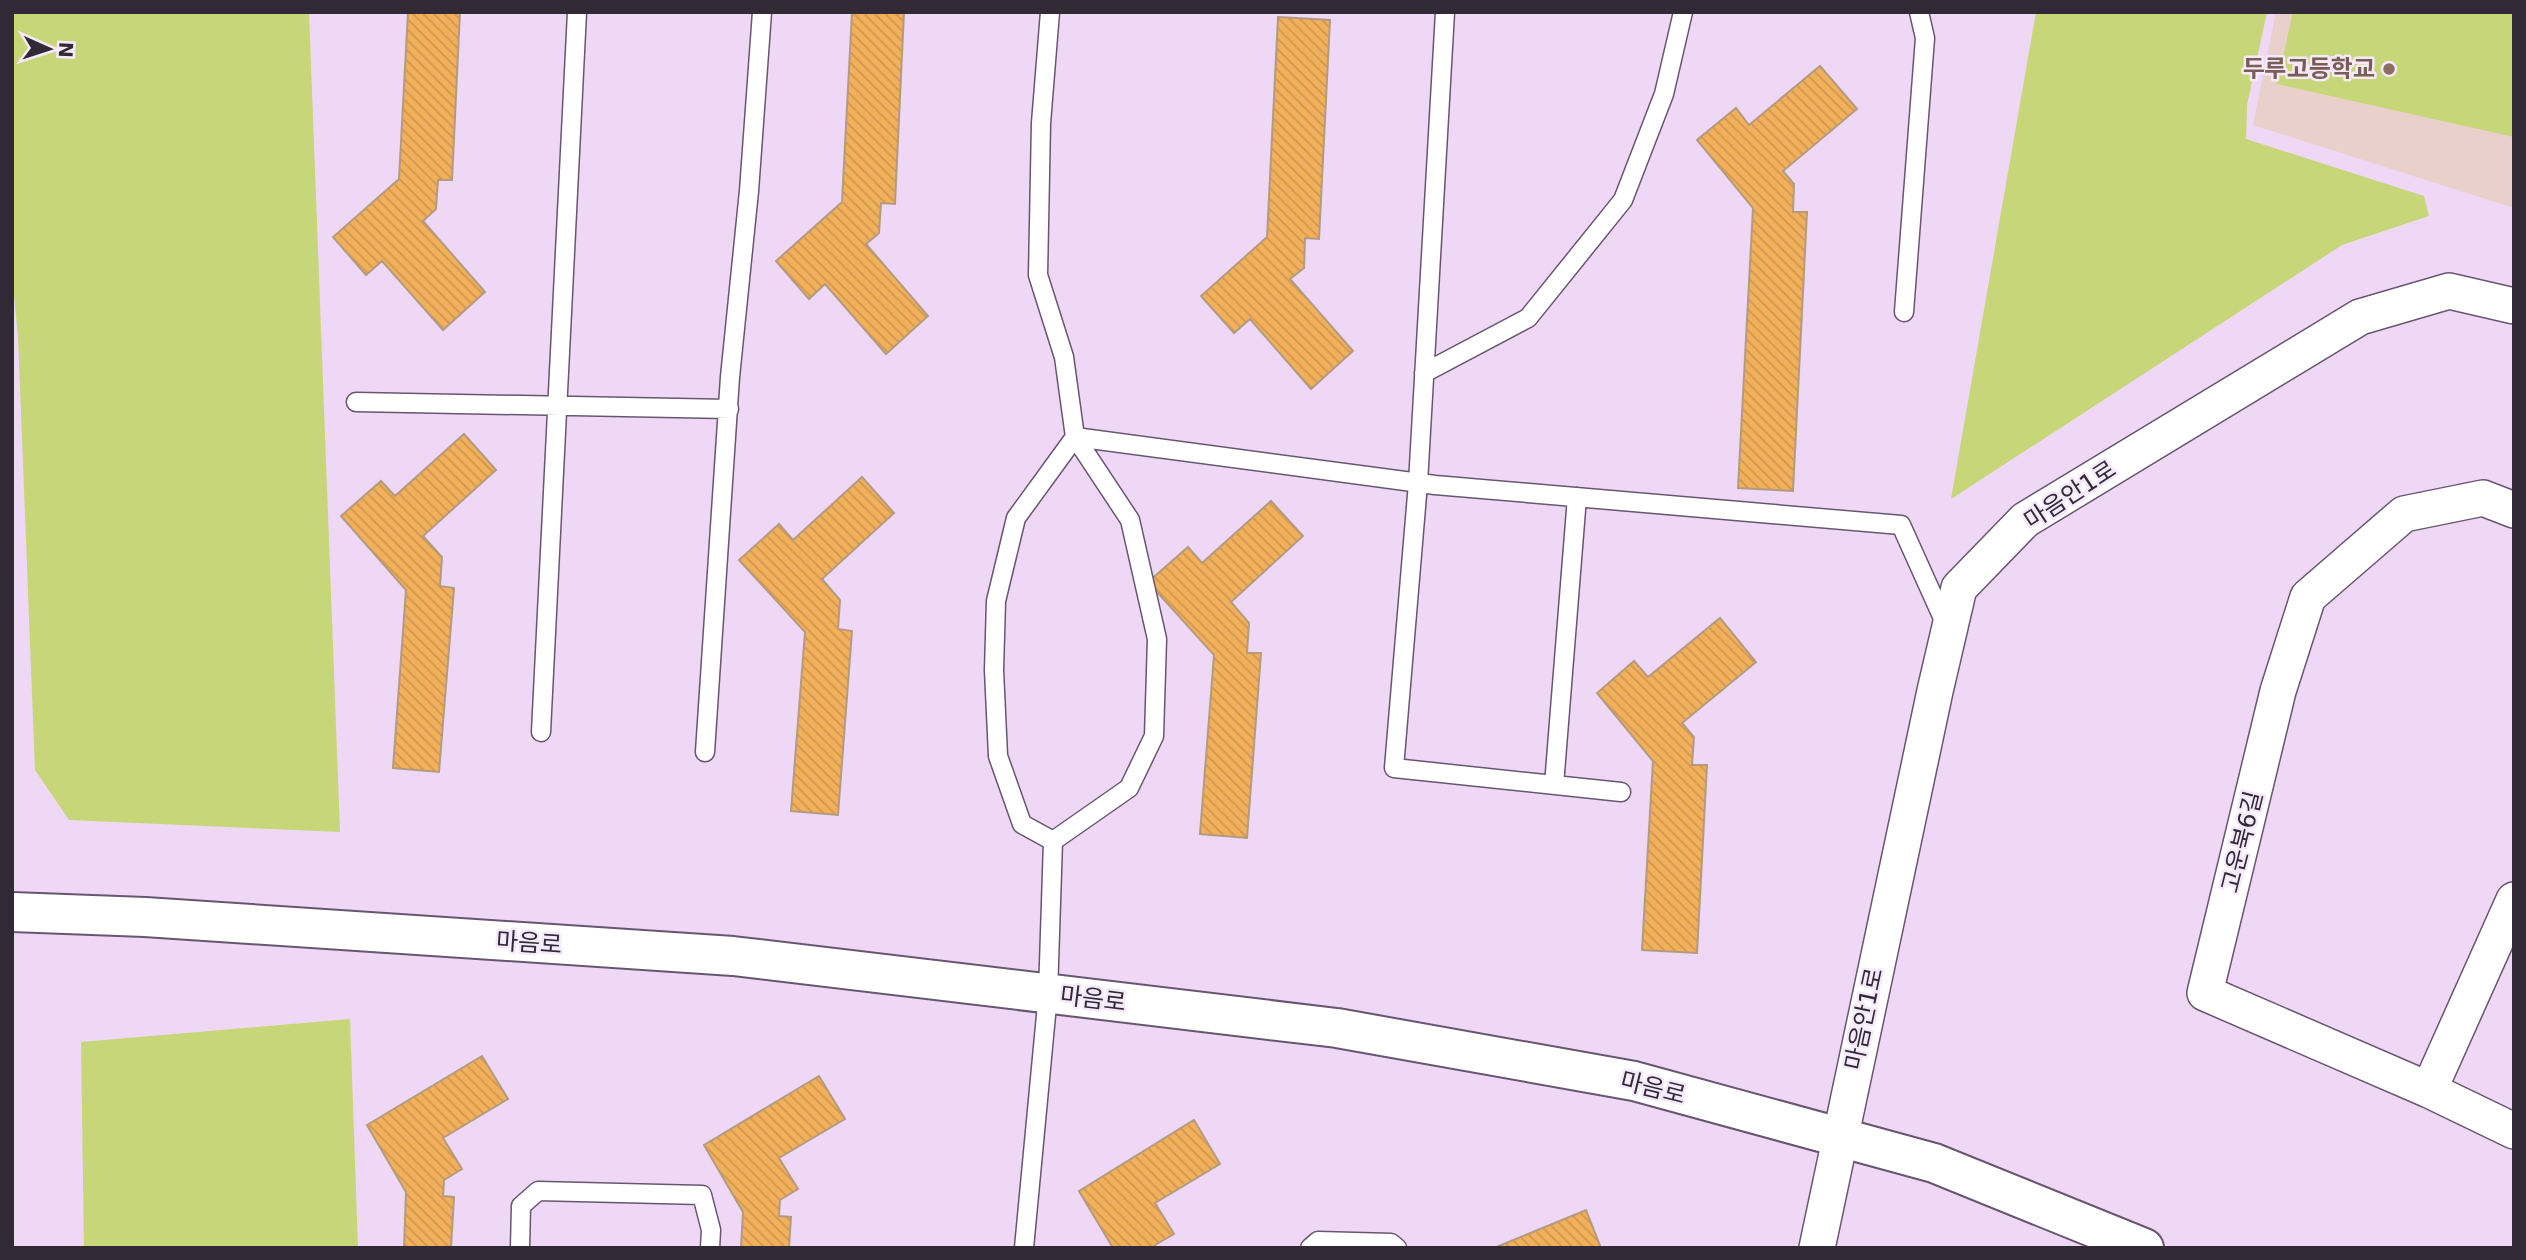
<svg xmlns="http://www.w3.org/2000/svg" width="2526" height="1260" viewBox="0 0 2526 1260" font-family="'DejaVu Sans','Noto Sans KR',sans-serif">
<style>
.education{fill:#ead0cb}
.park{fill:#c6d678}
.building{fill:url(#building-back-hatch);stroke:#b39b80;stroke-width:2}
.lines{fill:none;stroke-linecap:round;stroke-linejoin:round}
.lane-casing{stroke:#685670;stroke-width:21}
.street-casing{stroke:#685670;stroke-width:38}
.secondary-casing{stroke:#685670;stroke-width:42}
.lane{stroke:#fff;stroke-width:18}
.street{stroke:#fff;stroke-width:35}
.secondary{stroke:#fff;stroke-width:38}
.education-dot{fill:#8d6e63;stroke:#f6e9fb;stroke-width:2.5}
.labels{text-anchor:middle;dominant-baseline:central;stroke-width:5;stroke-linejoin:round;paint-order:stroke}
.education-label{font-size:24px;font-weight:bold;fill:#785e54;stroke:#f6e9fb;text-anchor:end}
.street-label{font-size:24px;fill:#312935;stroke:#f6e9fb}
</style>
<defs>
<pattern id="building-back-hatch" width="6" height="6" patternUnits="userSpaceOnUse" patternTransform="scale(1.75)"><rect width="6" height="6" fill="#f2b05b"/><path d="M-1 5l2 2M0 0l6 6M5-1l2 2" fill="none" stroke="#d09750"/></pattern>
</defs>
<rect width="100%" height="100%" fill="#eed8f6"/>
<path class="education" d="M2276 12H2514V208L2253 125Z"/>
<path class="park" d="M12 12H309L340 832 69 820 35 770 18 336 12 274Z
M2036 12H2267L2247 105 2246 139 2424 196 2429 216 2342 245 1951 499Z
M2293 12H2514V137L2277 84Z
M350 1019 358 1248H84L81 1042Z"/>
<path class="building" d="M408 12H460L452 180H438L436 209 423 221 485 292 443 330 382 261 366 275 333 237 399 179Z
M852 12H904L895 204 881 203 879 233 866 244 928 316 886 354 825 284 809 299 776 261 842 202Z
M1278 17 1330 20 1319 239 1305 238 1304 268 1290 279 1353 351 1311 389 1250 319 1234 333 1201 296 1267 237Z
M1820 66 1857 109 1783 171 1794 184 1793 212H1807L1793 491 1738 488 1753 208 1697 140 1736 108 1749 125Z
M464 434 496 470 423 536 442 557 440 586 454 588 439 772 393 768 406 590 341 516 381 481 395 496Z
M862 477 894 513 822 579 840 600 838 629 852 631 838 815 791 811 805 632 739 560 779 524 793 540Z
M1271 501 1303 536 1231 602 1249 623 1247 653H1261L1247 838 1200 834 1214 655 1148 582 1188 547 1202 563Z
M1720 618 1756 662 1682 723 1694 737 1692 765H1707L1697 953 1642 950 1653 761 1597 693 1634 661 1648 677Z
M482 1056 508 1099 443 1138 462 1169 444 1180 443 1196 454 1197 451 1248H404L406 1192 367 1125Z
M819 1076 845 1119 779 1158 798 1189 780 1200 779 1216 791 1217 789 1248H741L743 1212 704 1145Z
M1194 1120 1220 1164 1155 1203 1174 1234 1155 1245V1248H1113L1079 1191Z
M1586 1210 1601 1248H1494Z"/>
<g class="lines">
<g class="lane-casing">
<path id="lane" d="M1050 12 1041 123 1038 275 1064 357 1075 437 1130 520 1157 639 1154 736 1129 788 1053 841
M1445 12 1418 483 1394 768 1621 792
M1904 312 1925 38 1919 12
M1424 373 1528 318 1623 200 1664 94 1683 12
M356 402 729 409
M1075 437 1435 485 1901 525 1946 625
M541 732 577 12
M705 752 730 377 749 191 762 12
M1554 785 1577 497
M1053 841 1022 824 998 756 994 670 996 601 1016 518 1075 437
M520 1248 521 1206 538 1191 702 1195 711 1230 710 1248
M1024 1248 1048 994 1053 841
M1310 1248 1318 1241 1391 1243 1397 1248"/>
</g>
<g class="street-casing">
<path id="street" d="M2514 510 2483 498 2404 514 2308 597 2278 691 2205 993 2429 1090 2514 1131
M2429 1090 2514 900
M1817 1248 1935 691 1959 588 2025 520 2360 317 2449 291 2514 306"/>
</g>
<g class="secondary-casing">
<path id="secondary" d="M12 912 145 917 733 956 1337 1028 1634 1081 1934 1163 2144 1248"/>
</g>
<use href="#lane" class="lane"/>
<use href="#street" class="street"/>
<use href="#secondary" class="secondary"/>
</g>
<circle class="education-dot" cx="2389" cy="69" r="7"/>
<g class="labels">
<g class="education-label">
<text x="2375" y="69">두루고등학교</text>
</g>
<g class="street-label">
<text transform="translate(2070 495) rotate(-33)">마음안1로</text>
<text transform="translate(2242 842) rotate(-76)">고운북6길</text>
<text transform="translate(529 943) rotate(4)">마음로</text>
<text transform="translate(1093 999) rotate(7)">마음로</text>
<text transform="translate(1864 1019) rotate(-78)">마음안1로</text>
<text transform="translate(1653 1088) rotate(14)">마음로</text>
</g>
</g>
<rect width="2526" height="1260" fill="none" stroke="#312935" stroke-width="28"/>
<g transform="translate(49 49) rotate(93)" stroke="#f6e9fb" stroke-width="5" paint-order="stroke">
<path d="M0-5L12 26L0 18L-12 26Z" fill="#312935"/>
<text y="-10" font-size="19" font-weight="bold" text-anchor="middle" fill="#312935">N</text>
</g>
</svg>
